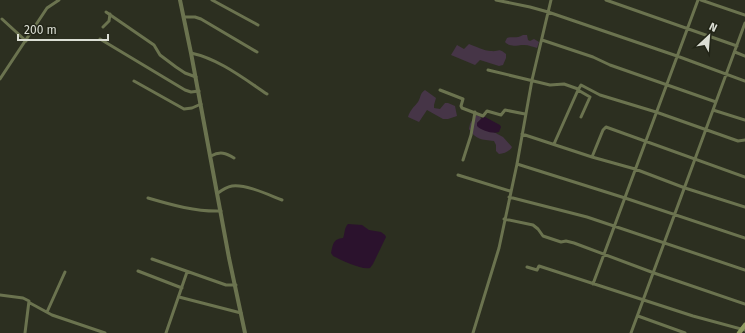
<svg xmlns="http://www.w3.org/2000/svg" width="745" height="333" viewBox="0 0 745 333" font-family="'Fira Sans',sans-serif">
<style>
.green{fill:#463547}
.water{fill:#2b122d}
.lines{fill:none;stroke-linecap:round;stroke-linejoin:round}
.minor{stroke:#6b734f;stroke-width:3}
.tertiary{stroke:#6b734f;stroke-width:4}
.secondary{stroke:#8e9a60;stroke-width:4.5}
</style>
<rect width="100%" height="100%" fill="#2c2f20"/>
<path class="green" d="M523 35H527L528 40 530 41 534 39 539 42 537 48C533 47 529 45 524 45 516 45 511 48 505 42L507 38C512 36 516 39 523 35Z
M469 44C475 46 484 51 491 51 499 52 498 47 506 54V58L503 65 499 66 480 60 475 65 451 55 457 45 464 49Z
M425 90 436 98 434 105V108L440 109 445 103H448L455 106 457 116 448 119H443L427 110 419 122 408 117C410 110 414 107 418 102 421 97 420 93 425 90Z
M475 115 480 116 481 119 477 123 503 137 512 147C510 151 504 154 499 154L496 151V145L494 141C482 140 475 139 469 129L470 124Z"/>
<path class="water" d="M483 117H485L500 125 501 127 499 132C493 134 482 131 477 126V123Z
M348 224 362 225 369 230 381 232 385 235 386 237 373 264 370 268C361 270 341 260 333 256L331 253C333 244 333 239 343 238 345 233 344 228 348 224Z"/>
<g class="lines">
<path class="minor" d="M212 0 258 25
M496 0 530 7 548 12 677 56 745 81
M606 0 737 46
M701 0 745 15
M106 12 154 45 160 55 176 67 185 73 196 77
M184 17H195L201 19 257 52
M2 19 26 41
M103 27 109 21 110 14
M100 39 185 90 191 92 199 91
M542 40 593 57 610 65 716 102
M735 52 745 56
M191 53C219 59 243 78 267 94
M488 70 550 85 564 84 578 89
M0 79 47 8 59 0
M134 81 184 109 192 108 201 104
M440 90 463 99 461 106 462 108 483 116 487 111 501 115 505 110 525 114
M578 90 590 97 581 117
M713 110 745 120
M522 134 592 157 635 169 685 188 745 207
M554 144 578 90 581 85 600 95 656 112 738 141 745 140
M211 156C220 151 226 153 234 158
M592 157 603 130 606 127 745 177
M463 160 471 135 475 112
M517 164 625 198 745 238
M458 175 510 191
M218 193C222 190 227 187 232 186 246 184 269 195 282 200
M509 197 587 217 745 270
M148 198C172 205 196 212 221 211
M504 219 533 225 538 229 543 236 561 242 566 241 574 243 654 273 745 304
M152 259 226 285H236
M527 267 537 270 539 266 693 316 745 330
M138 271 182 288
M593 284 698 0
M0 295 23 298 29 301 25 333
M179 297 241 313
M30 303 52 315 105 333
M47 312 65 272
M638 316 685 333
M166 333 187 272
M473 333 499 248 517 164 532 80 551 0
M631 333 745 23"/>
<path class="tertiary" d="M180 0 191 53 229 258 245 333"/>
<path class="secondary" d="M739 333 745 325"/>
</g>
<g transform="translate(709 36) rotate(26)" stroke="#222517" stroke-width="3" paint-order="stroke">
<path d="M0-3L7 15L0 10L-7 15Z" fill="#dcdfd5"/>
<text y="-6" font-size="11" font-weight="bold" text-anchor="middle" fill="#dcdfd5">N</text>
</g>
<path d="M18 34v6h90v-6" fill="none" stroke="#dcdfd5" stroke-width="2"/>
<text x="24" y="34" font-size="12" fill="#dcdfd5" stroke="#222517" stroke-width="3" paint-order="stroke">200 m</text>
</svg>
